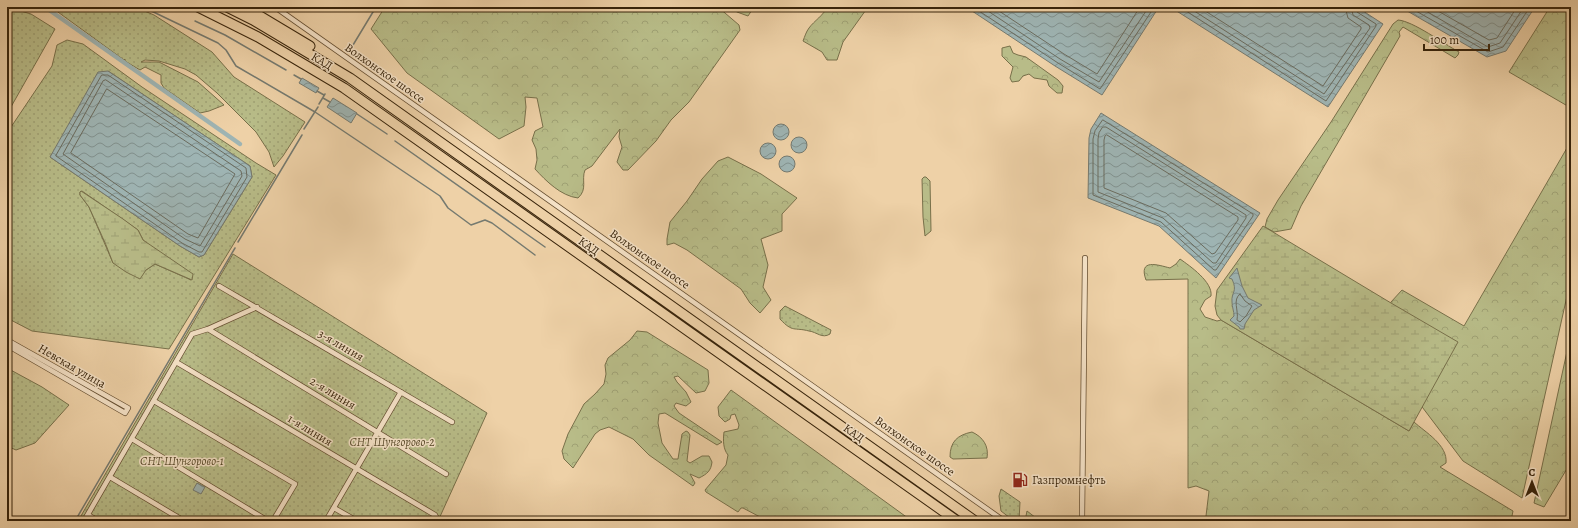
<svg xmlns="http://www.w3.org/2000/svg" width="1578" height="528" viewBox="0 0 1578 528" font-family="Alegreya,serif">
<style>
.grass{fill:url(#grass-dots);stroke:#78704a;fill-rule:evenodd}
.forest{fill:url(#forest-crowns);stroke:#78704a}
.wetland{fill:url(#wetland-marsh);stroke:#78704a}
.water{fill:url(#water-waves);stroke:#757a70}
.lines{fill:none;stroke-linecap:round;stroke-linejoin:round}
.shore{stroke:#6b6c5f;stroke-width:1}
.stream{stroke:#757a70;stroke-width:1.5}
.canal{stroke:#9eb4b3;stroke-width:4.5}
.minor-casing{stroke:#664f32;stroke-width:6}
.motorway-casing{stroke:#38240b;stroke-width:11}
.minor{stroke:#f4e1c6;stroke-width:4.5}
.motorway{stroke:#eed1a7;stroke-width:9}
.labels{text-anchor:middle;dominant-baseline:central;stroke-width:3;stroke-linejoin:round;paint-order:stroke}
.street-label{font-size:12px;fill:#38240b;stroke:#f4e1c6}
.park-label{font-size:12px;font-style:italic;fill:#584a2a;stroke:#f4e1c6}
.poi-label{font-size:12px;fill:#38240b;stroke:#f4e1c6;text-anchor:start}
</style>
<defs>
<pattern id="grass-dots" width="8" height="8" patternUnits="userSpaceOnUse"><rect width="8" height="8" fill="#b8bc88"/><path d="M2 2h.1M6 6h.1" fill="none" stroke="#9fa174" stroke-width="1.8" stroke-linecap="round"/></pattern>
<pattern id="forest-crowns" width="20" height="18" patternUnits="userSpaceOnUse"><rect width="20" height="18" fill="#b8bc88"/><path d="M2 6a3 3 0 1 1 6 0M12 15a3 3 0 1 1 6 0" fill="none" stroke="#9fa174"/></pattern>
<pattern id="wetland-marsh" width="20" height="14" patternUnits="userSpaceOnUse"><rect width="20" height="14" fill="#b8bc88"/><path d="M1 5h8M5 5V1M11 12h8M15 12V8" fill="none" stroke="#9fa174"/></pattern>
<pattern id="water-waves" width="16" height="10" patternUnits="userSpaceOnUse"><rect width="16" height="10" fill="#9eb4b3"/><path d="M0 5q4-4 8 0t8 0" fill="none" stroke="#829290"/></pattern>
</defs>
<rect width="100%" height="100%" fill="#eed1a7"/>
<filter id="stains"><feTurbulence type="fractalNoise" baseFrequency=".005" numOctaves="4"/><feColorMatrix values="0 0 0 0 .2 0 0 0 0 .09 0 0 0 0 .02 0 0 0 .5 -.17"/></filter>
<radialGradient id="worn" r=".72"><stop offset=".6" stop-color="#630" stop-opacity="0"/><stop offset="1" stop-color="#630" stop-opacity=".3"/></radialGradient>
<path class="grass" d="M7 7 31 14 55 29 7 114Z
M51 7H135L154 15 212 52 234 77 305 122 283 156 274 167 269 152 256 132 217 93 196 75 185 69 159 61 145 60 141 62H159L198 82 224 105 209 111 200 113 164 88 161 83V75L145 67 140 70 125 61V59L124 60Z
M67 40 83 44 142 87 256 163 276 175 169 349 32 331 7 318V133L52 66 57 45ZM108 71 250 166 252 177 204 255 199 257 180 246 50 157ZM82 191 138 230 143 240 191 280 155 264 146 270 113 263 89 207 80 195V192Z
M233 254 487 413 438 521H78Z
M785 306 831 330 830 334C822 339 817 332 809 331 794 327 793 333 780 319V311Z
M7 368 42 387 69 405 35 443 16 450 7 446Z
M1001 489 1020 502 1019 521H1014L1001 511 999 496Z
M1027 511 1040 521H1025Z"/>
<path class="forest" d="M385 7H718L739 25 740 30 689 102 671 120 656 141 628 170H623L617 162 622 147 619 137 620 129 592 166 585 170C581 180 588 189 578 198 561 196 546 181 535 169L537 160 536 149 532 140 535 131 543 127 537 98 525 97 526 107 524 126 499 139 407 73 371 29Z
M730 7H754L748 16 737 12Z
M827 7H868L843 42 837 60H827L822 52 803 41C805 36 806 32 809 28 814 21 824 15 827 7Z
M1550 7 1554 8 1555 7H1571V108L1509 72Z
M1398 20C1413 21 1444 44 1459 52L1458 55 1455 58 1403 27 1399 32 1400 36 1301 206 1291 229 1274 232 1265 227 1267 219 1278 200 1331 122 1393 24Z
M1010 46 1013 53 1018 55 1026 57 1058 80 1063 86 1062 93H1057L1049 86 1047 80 1034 78 1029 74 1023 76 1019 81 1012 82 1010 78 1013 67 1002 56V48Z
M1571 141V278L1522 498 1463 461 1404 383 1387 310 1391 302 1402 290 1464 326Z
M728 157 761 174 797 198 782 214V231L761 239 768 265 763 287 771 300 760 313 750 303 741 289 687 250 674 243 667 245V239L670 222 687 201 702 179 718 161Z
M924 177H926L930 181 931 231 925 236 923 217 922 179Z
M1180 259C1190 266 1213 282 1211 296L1205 300 1200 309 1205 317 1217 321 1221 320 1409 431 1414 422C1425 432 1448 445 1446 463L1440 467 1513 511 1511 521H1204L1206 516 1209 491 1196 486 1188 488V279L1146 280C1138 258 1158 265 1170 268L1176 264Z
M637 331 647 332 708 370 709 383 705 391 696 393 678 376 674 377 677 382 686 392 691 402 686 406 676 403 674 406 679 413 722 442 717 445 665 413 659 414 658 423 662 443 673 459H678L682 434 686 431 688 432 690 435 687 461 690 463 702 456H709L712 462C711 471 707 474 699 478L690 474 695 483 693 486 649 455 633 439 609 427 600 430 595 434 573 468 564 459 562 451 568 434 584 404 595 394 604 384 606 374 605 365 608 358 630 340Z
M1571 333V462L1544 507 1534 503Z
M731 390 912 521H764L762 518 743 508H741L738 512 706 492 705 490 726 465 728 455C723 449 723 440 724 432L738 429 739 425 735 414 731 415 730 419 725 422 719 416 718 407Z
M972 432C983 437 989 446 987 458L953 459 950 457C950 442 957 435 972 432Z"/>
<path class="wetland" d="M81 191 123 219 138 230 143 240 193 274 192 280 155 264 146 270 140 279 126 272 113 263 106 245 89 207 80 195V192Z
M1263 226 1391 303 1458 342 1409 431 1221 320 1217 315 1215 306 1217 290Z"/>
<path class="water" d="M966 7H1153L1157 10 1102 95 1055 66Z
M1177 7H1357L1383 24 1328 107 1175 10Z
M1380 7H1535L1506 51 1487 57 1402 8 1386 11Z
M108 71 250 166 252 177 204 255 199 257 180 246 50 157 98 72Z
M302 78 319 88 316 93 299 83Z
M333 98 357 113 351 123 327 107Z
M1101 113 1260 213 1216 278 1159 226 1088 198 1089 138 1091 129Z
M773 132a8 8 0 1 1 16 0a8 8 0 1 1-16 0Z
M791 145a8 8 0 1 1 16 0a8 8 0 1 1-16 0Z
M760 151a8 8 0 1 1 16 0a8 8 0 1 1-16 0Z
M779 164a8 8 0 1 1 16 0a8 8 0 1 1-16 0Z
M1237 268 1242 286 1248 298 1262 305 1254 310 1245 324 1244 329H1240L1239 327 1230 320 1234 316C1234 311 1232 307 1232 302 1231 292 1238 292 1232 279L1229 278Z
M197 483 205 487 201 494 193 490Z"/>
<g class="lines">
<path class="shore" d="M973 7 1058 63 1100 89 1151 12V7
M982 7 1060 59 1099 82 1146 11V7
M993 7 1064 54 1097 74 1140 7
M1180 7 1326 101 1376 26V24L1357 12 1356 7
M1188 7 1324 94 1370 28 1369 25 1353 15 1351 7
M1199 7 1323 86 1361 29V27L1348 18 1345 7
M1409 7 1488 52 1503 47 1530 7
M1419 7 1488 47 1500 43 1524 7
M1431 7 1489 40 1497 38 1517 7
M102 75H108L246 168 247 177 202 252H199L182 243 56 156Z
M106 80 241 171 242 176 200 246 185 239 63 154 103 81Z
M107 89 235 174 198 238 188 234 71 153Z
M1103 120 1253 214V216L1216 270H1214L1161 222 1093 195V139L1095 131Z
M1103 127H1106L1246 215V218L1216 263H1213L1163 218 1098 192V139L1099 133Z
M1107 135 1238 217V220L1215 253 1212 254 1166 213 1104 188V140L1105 136Z
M1240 294 1245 301 1252 306 1246 316 1240 322 1237 320C1239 310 1232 300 1240 294Z"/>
<path class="stream" d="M143 7 218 43 226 50 236 66 315 112 440 196 448 208 471 225 485 220 492 223 535 255
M195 21 225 35 286 70
M350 50 376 7
M294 75 301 79
M317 91 324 95
M323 98 330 102
M319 104 325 94
M357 114 387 134
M304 129 318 107
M395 141 545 247
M238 242 302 135
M75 521 235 248"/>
<path class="canal" d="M45 7 240 144"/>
<g class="minor-casing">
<path id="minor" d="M275 7 1004 521
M219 286 452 422
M208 329 446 474
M7 340 128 408 125 413 7 345
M176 362 435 515 438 521
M154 401 295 484 273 521
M132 439 268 521
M110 477 184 521
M334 508 357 521
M88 515 98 521
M84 521 192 334 208 329 257 307
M326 521 401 392
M1082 521 1085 258"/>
</g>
<g class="motorway-casing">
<path id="motorway" d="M198 7 258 37 344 88 957 521
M227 7 253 20 350 78 975 521
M245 7 310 46"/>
</g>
<use href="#minor" class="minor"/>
<use href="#motorway" class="motorway"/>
</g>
<defs>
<g id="fuel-bare" transform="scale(1.2)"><path d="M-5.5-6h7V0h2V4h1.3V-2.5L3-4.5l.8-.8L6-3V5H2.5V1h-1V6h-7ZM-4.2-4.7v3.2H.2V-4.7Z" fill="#8f2418" stroke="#f4e1c6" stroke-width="2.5" paint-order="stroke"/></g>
</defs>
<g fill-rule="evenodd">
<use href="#fuel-bare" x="1020" y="480"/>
</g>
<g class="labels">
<g class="street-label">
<text transform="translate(322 61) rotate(31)">КАД</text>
<text transform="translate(385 73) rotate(35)">Волхонское шоссе</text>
<text transform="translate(589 246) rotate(35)">КАД</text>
<text transform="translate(650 259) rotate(35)">Волхонское шоссе</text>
<text transform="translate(341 345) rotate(30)">3-я линия</text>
<text transform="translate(72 366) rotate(30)">Невская улица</text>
<text transform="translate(333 393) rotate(31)">2-я линия</text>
<text transform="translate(310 430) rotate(31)">1-я линия</text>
<text transform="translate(854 433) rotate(35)">КАД</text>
<text transform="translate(915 446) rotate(35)">Волхонское шоссе</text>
</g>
<g class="park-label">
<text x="392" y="442">СНТ Шунгорово-2</text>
<text x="182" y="461">СНТ Шунгорово-1</text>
</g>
<g class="poi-label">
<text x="1032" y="480">Газпромнефть</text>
</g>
</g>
<rect width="1578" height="528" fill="none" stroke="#eed1a7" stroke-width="24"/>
<rect x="8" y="8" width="1562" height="512" fill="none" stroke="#38240b" stroke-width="2"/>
<rect x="12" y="12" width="1554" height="504" fill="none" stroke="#38240b"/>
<g transform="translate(1532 482)" stroke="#f4e1c6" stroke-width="3" paint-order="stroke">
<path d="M0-3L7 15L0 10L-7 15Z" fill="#38240b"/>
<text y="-6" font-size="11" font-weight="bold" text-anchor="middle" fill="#38240b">С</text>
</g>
<path d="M1424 44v6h65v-6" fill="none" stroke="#38240b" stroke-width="2"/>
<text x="1430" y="44" font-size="12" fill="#38240b" stroke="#f4e1c6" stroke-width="3" paint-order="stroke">100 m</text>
<rect width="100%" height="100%" filter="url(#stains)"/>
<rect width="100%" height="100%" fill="url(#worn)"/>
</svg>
